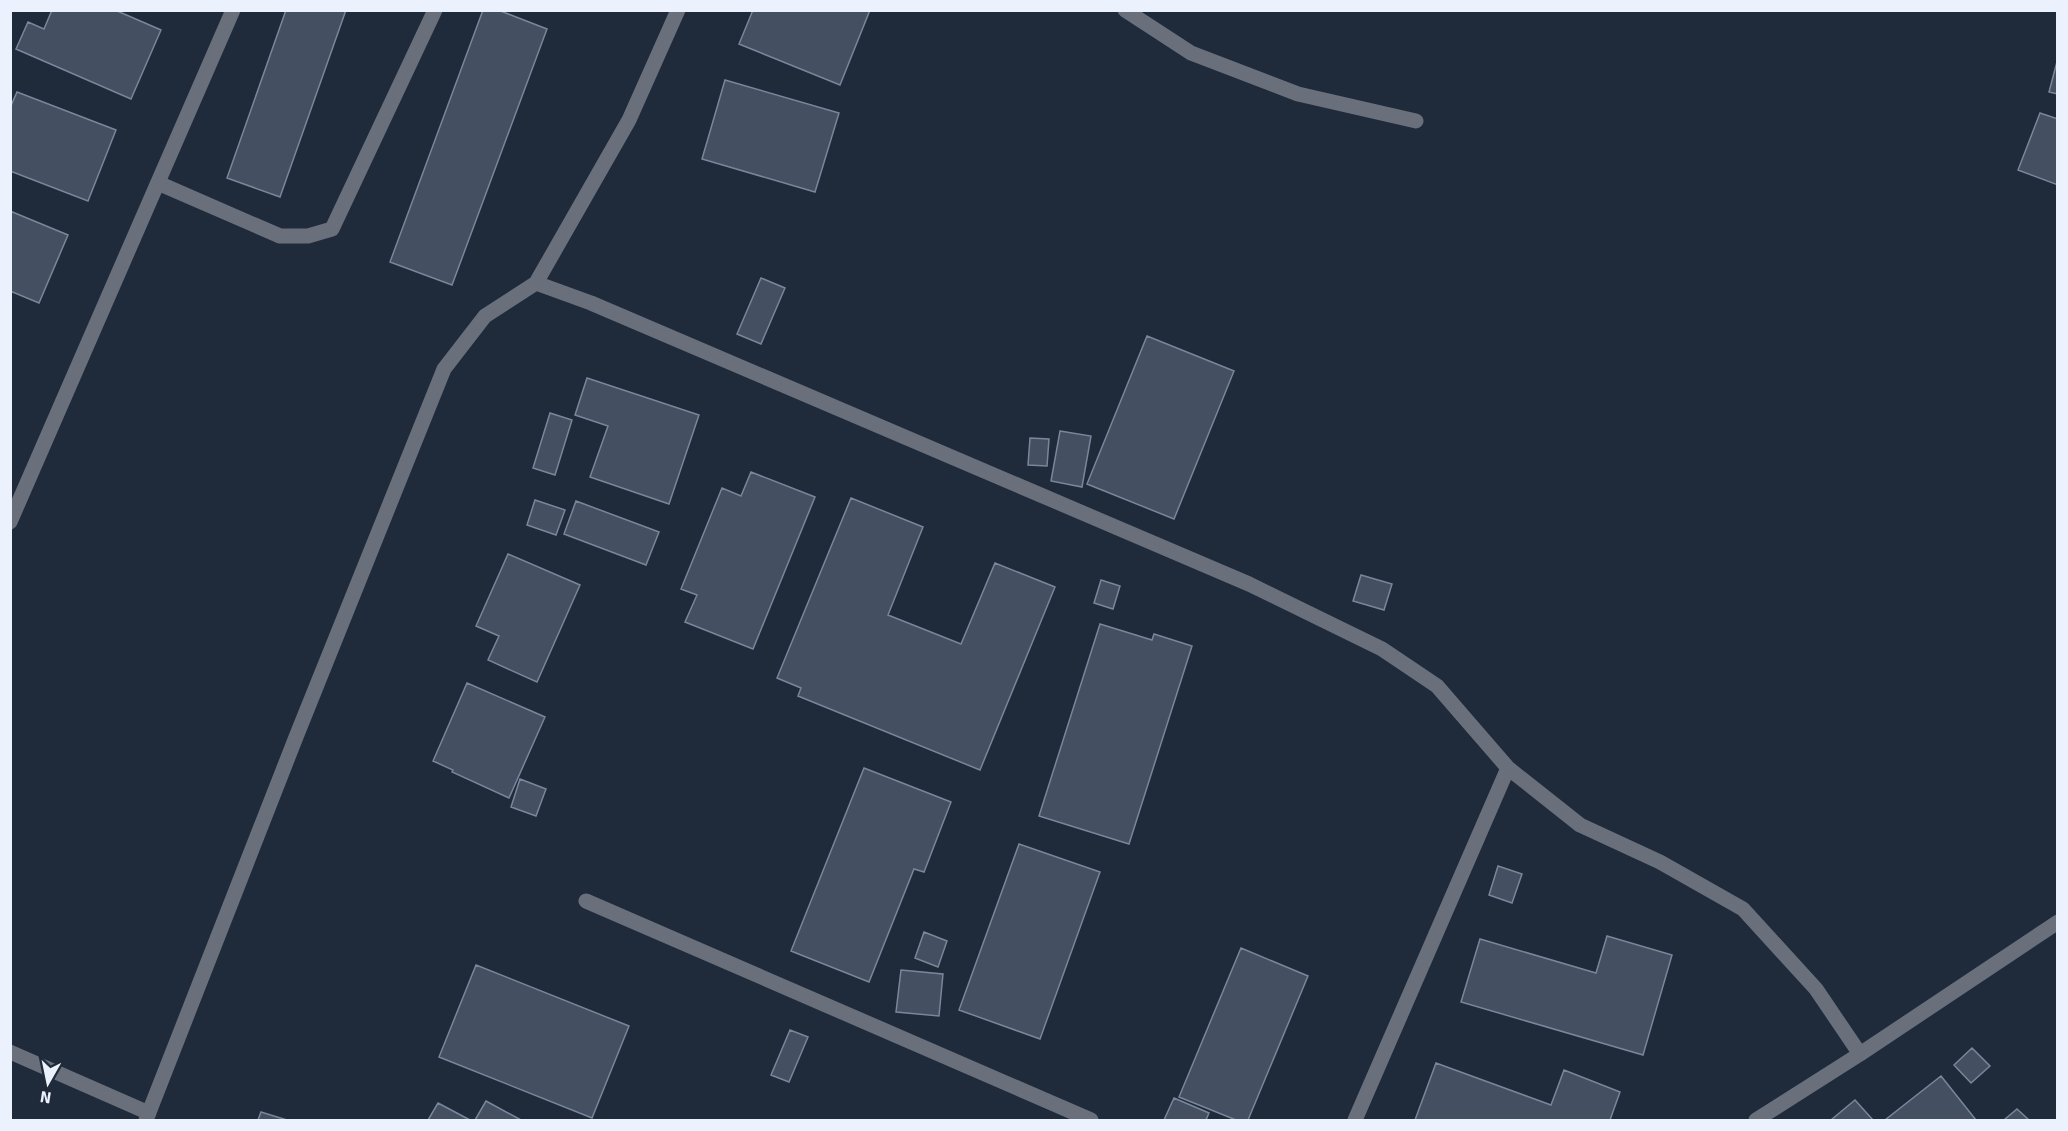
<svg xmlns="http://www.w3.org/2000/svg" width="2068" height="1131" viewBox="0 0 2068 1131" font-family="Signika,sans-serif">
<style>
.building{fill:#444f62;stroke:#7a869b;stroke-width:1.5}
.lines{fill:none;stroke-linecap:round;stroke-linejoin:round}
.lane{stroke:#69707c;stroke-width:15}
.street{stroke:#69707c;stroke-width:15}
</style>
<rect width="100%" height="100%" fill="#1f2a3a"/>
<path class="building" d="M52 10H115L161 30 131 99 16 49 28 22 44 29Z
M286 10H346L280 197 227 178Z
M483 10H498L547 29 452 285 390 262Z
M753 10H870L840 85 739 44Z
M2058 58V94L2049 92Z
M725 80 839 113 815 192 702 159Z
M17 92 116 130 88 201 10 171V108Z
M2040 113 2058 119V185L2018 170Z
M10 211 68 235 39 303 10 291Z
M761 278 785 288 761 344 737 334Z
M1147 336 1234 371 1174 519 1087 484Z
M587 378 699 415 669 504 590 477 608 426 575 415Z
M550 413 572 420 555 475 533 468Z
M1060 431 1091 436 1082 487 1051 481Z
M1030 438 1049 439 1047 466 1028 465Z
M751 472 815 497 753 649 685 622 697 595 681 589 722 488 741 496Z
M851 498 923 527 888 615 961 644 995 563 1055 587 980 770 798 696 801 688 777 678Z
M535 500 565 510 556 535 527 525Z
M576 501 659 532 646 565 564 534Z
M508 554 580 585 537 682 488 660 499 636 476 626Z
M1361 575 1392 584 1384 610 1353 601Z
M1101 580 1120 586 1113 609 1094 603Z
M1100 624 1152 640 1154 634 1192 646 1129 844 1039 816Z
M467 683 545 717 509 798 452 772 453 770 433 761Z
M864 768 951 802 924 872 914 869 869 982 791 951Z
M520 779 546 789 536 816 511 807Z
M1019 844 1100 872 1040 1039 959 1010Z
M1498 866 1522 874 1512 903 1489 895Z
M924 932 947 941 938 967 915 958Z
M1607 936 1672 955 1643 1055 1461 1002 1480 939 1596 973Z
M1241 948 1308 976 1248 1120H1236L1179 1097Z
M476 965 629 1026 592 1118 439 1057Z
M901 970 943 974 939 1016 896 1012Z
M790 1030 808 1037 789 1082 771 1075Z
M1972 1048 1990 1066 1971 1083 1954 1065Z
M1436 1063 1551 1105 1564 1070 1620 1092 1610 1120H1415Z
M1941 1076 1976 1120H1885Z
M1174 1098 1209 1113 1206 1120H1164Z
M1855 1100 1873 1120H1831Z
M486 1101 521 1120H475Z
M438 1103 470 1120H428Z
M2017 1109 2029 1120H2004Z
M261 1112 287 1120H258Z"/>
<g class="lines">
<path class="lane" d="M158 183 280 236H308L332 229 435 10"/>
<path class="street" d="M1125 10 1191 53 1298 94 1416 121
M536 283 591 303 1249 584 1382 649 1437 686 1508 768 1580 825 1660 862 1743 909 1816 989 1860 1054
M10 522 233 10
M586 901 1091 1120
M10 1052 149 1113
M146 1120 296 737 444 369 485 316 536 283 629 120 678 10
M1355 1120 1508 768
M1756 1120 1860 1054 2058 922"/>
</g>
<rect width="2068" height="1131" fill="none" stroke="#ebf2fd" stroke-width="24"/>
<g transform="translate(48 1083) rotate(189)" stroke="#1f2a3a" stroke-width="4.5" paint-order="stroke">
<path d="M0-4.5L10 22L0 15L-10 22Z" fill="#ebf2fd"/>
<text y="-9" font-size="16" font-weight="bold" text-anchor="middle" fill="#ebf2fd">N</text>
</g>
</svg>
